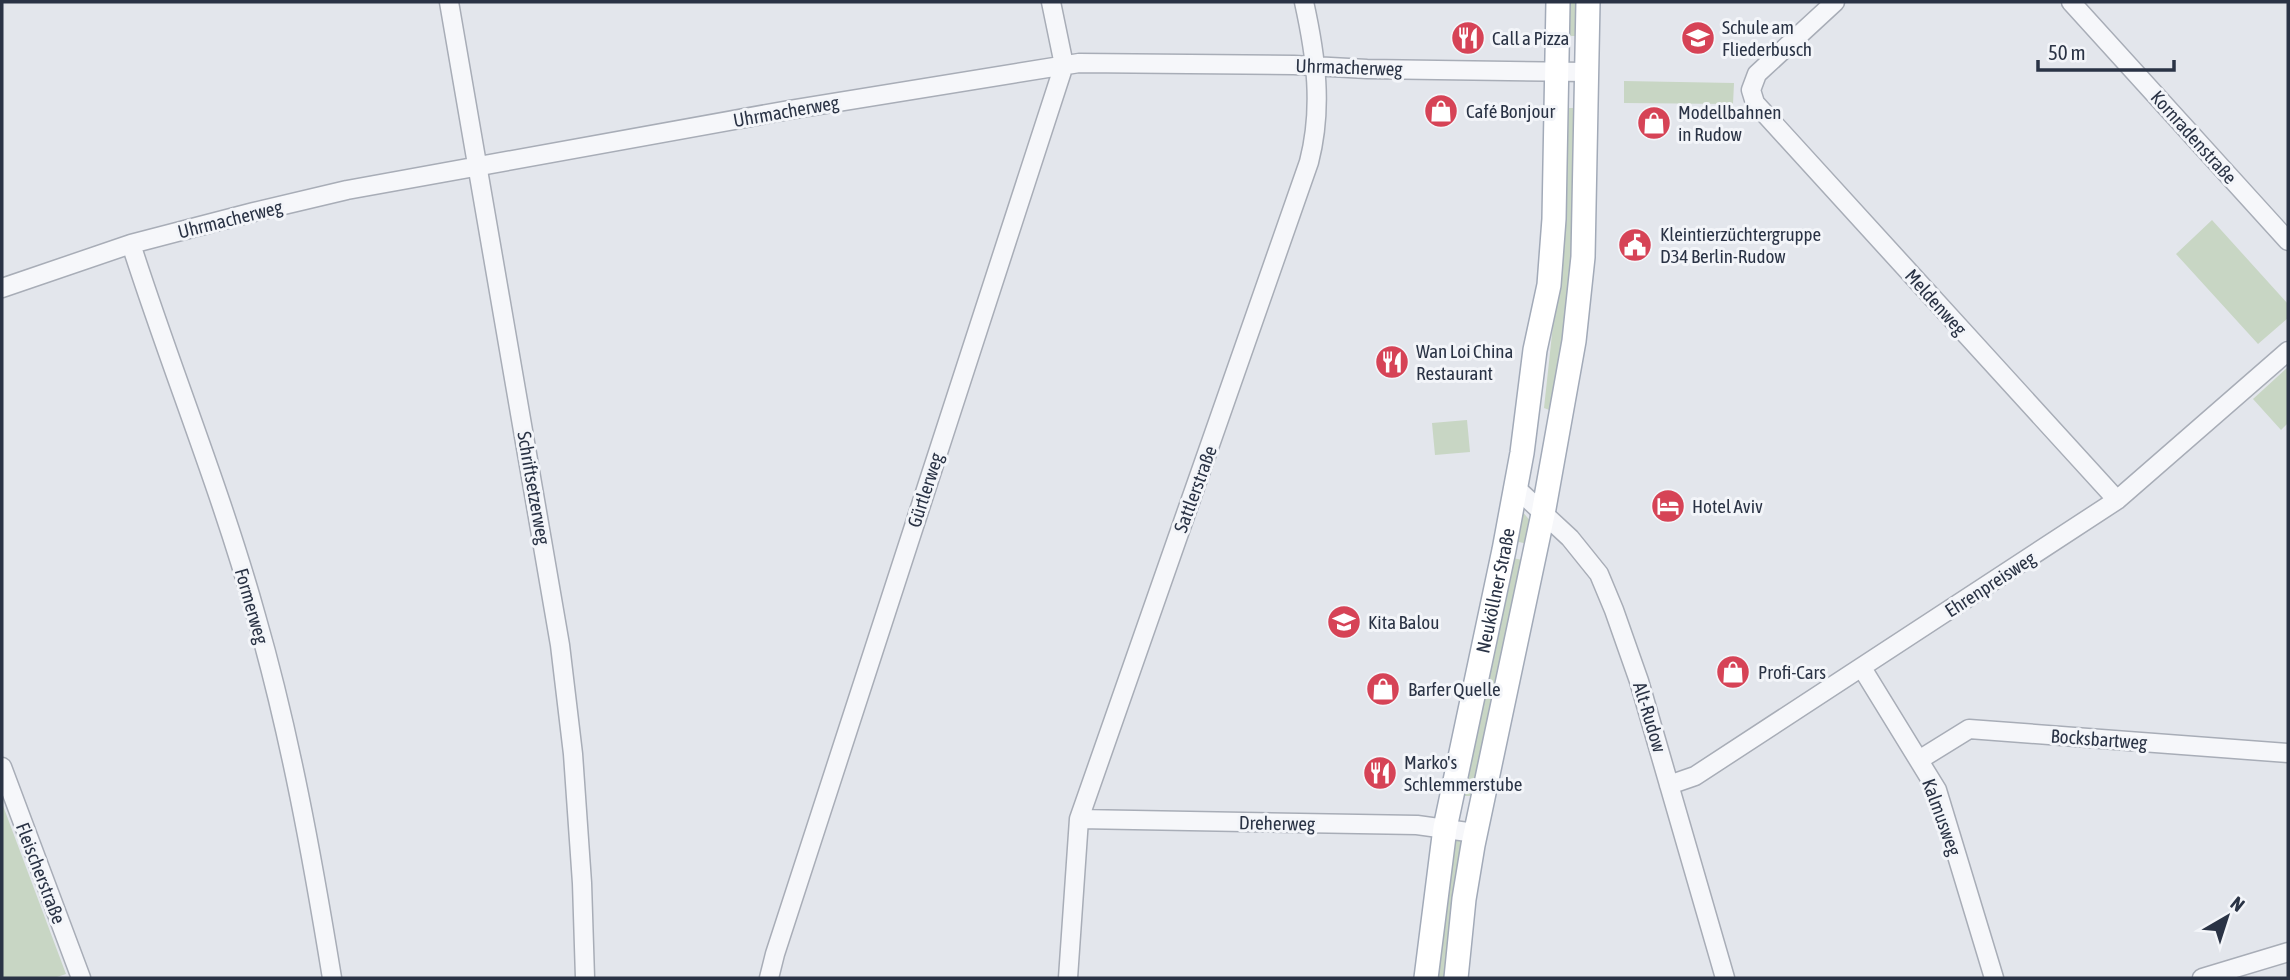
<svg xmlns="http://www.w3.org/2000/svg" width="2290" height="980" viewBox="0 0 2290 980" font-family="'Asap Condensed',sans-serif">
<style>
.green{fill:#c8d6c4}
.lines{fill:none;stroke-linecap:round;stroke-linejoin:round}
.minor-casing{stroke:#a8adb7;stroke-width:21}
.major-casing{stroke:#a2aab8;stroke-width:26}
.minor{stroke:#f6f7fa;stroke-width:18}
.major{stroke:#fff;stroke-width:23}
.labels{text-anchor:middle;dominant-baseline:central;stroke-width:6;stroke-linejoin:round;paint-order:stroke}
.poi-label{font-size:19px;fill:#2a3345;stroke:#f3f5f9;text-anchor:start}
.street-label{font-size:19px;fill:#2a3345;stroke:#f3f5f9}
</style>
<rect width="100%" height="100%" fill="#e3e6ec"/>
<path class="green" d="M1566 2H1580V36H1566Z
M1624 81 1734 83 1733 104 1624 103Z
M1565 108H1579L1572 284 1552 411 1544 408 1560 260Z
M2212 220 2288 304V318L2258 344 2176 254Z
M2288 367V423L2281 430 2253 399Z
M1467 420 1470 452 1435 455 1432 423Z
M1522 511 1532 523 1528 544 1514 541Z
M1512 558 1523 560 1473 796H1462Z
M2 803 66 974 54 978H2Z
M1459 838 1463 840 1446 978H1435L1455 839Z"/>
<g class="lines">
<g class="minor-casing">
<path id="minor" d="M449 2 560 645 573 754 582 883 585 978
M1835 2 1757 74 1751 90 1755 103 2117 500
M2071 2 2288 241
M131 244C171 369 221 490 256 616 290 734 312 856 332 978
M2 288 131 244 254 212 347 190 789 110 1079 63 1294 65 1367 69 1587 72
M1516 488 1570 538 1599 574 1614 610 1639 681 1725 978
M1862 668 1937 790 1994 978
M1919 760 1969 729 2288 753
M2 767 81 978
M1669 785 1695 776 2117 500 2288 351
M1079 819 1417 825 1475 833
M769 978 775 954 1064 65 1051 2
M1068 978 1079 819 1309 162C1323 108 1316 56 1304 2
M2202 978 2288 952"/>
</g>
<g class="major-casing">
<g id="major">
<path id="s1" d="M1426 978 1445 828 1504 550 1522 453 1535 350 1549 285 1554 219 1558 2"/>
<path d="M1456 978 1464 899 1473 845 1543 514 1574 341 1583 257 1588 2"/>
</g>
</g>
<use href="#minor" class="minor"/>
<use href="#major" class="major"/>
</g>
<defs>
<g id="restaurant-disc" transform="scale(1.75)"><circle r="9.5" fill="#d64356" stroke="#f3f5f9"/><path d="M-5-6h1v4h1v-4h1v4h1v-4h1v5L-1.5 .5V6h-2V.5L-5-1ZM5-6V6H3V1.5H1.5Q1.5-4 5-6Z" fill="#fff"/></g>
<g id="school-disc" transform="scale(1.75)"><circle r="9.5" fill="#d64356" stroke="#f3f5f9"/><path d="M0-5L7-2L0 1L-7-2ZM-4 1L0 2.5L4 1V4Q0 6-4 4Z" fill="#fff"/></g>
<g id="shop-disc" transform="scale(1.75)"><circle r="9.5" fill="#d64356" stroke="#f3f5f9"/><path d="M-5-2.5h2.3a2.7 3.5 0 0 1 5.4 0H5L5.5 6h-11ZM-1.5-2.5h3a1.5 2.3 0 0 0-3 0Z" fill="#fff"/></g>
<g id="civic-disc" transform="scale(1.75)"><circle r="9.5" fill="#d64356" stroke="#f3f5f9"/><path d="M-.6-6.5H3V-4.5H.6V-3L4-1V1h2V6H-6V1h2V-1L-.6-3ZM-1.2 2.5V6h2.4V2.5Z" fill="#fff"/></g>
<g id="hotel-disc" transform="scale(1.75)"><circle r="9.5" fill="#d64356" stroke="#f3f5f9"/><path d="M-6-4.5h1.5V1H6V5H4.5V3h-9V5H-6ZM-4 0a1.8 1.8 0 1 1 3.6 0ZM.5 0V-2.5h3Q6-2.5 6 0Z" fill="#fff"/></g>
</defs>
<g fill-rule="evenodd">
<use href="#restaurant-disc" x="1468" y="38"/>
<use href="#school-disc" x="1698" y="38"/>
<use href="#shop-disc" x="1441" y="111"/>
<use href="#shop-disc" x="1654" y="123"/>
<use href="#civic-disc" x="1635" y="245"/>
<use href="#restaurant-disc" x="1392" y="362"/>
<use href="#hotel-disc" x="1668" y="506"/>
<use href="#school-disc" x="1344" y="622"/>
<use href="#shop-disc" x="1733" y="672"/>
<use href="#shop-disc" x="1383" y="689"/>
<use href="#restaurant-disc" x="1380" y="773"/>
</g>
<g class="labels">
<g class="poi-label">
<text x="1722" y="27">Schule am<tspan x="1722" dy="22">Fliederbusch</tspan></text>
<text x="1492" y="38">Call a Pizza</text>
<text x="1466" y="111">Café Bonjour</text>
<text x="1678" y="112">Modellbahnen<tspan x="1678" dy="22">in Rudow</tspan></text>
<text x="1660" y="234">Kleintierzüchtergruppe<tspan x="1660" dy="22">D34 Berlin-Rudow</tspan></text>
<text x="1416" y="351">Wan Loi China<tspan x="1416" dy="22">Restaurant</tspan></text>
<text x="1692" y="506">Hotel Aviv</text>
<text x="1368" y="622">Kita Balou</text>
<text x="1758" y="672">Profi-Cars</text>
<text x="1408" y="689">Barfer Quelle</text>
<text x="1404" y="762">Marko's<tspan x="1404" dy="22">Schlemmerstube</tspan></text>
</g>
<g class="street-label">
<text transform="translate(1349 67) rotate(2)">Uhrmacherweg</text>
<text transform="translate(786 111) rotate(-10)">Uhrmacherweg</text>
<text transform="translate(2194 137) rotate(48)">Kornradenstraße</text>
<text transform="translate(230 219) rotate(-14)">Uhrmacherweg</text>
<text transform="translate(1936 302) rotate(48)">Meldenweg</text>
<text transform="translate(534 488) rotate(80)">Schriftsetzerweg</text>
<text transform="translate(1195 489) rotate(-70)">Sattlerstraße</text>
<text transform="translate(925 490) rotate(-72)">Gürtlerweg</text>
<text transform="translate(1990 584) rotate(-33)">Ehrenpreisweg</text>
<text stroke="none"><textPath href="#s1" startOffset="394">Neuköllner Straße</textPath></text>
<text transform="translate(252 606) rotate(74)">Formerweg</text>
<text transform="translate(1650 717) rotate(73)">Alt-Rudow</text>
<text transform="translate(2099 739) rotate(4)">Bocksbartweg</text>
<text transform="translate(1942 817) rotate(70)">Kalmusweg</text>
<text transform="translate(1277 823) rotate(1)">Dreherweg</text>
<text transform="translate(41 873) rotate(69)">Fleischerstraße</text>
</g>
</g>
<rect width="2290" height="980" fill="none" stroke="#2a3345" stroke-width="7"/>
<g transform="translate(2227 917) rotate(39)" stroke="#f3f5f9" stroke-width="5" paint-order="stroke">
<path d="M0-5L12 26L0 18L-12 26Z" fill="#2a3345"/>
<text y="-10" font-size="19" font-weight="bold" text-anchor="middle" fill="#2a3345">N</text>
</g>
<path d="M2038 60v10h136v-10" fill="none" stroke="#2a3345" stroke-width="3.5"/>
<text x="2048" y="60" font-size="21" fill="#2a3345" stroke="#f3f5f9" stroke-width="5" paint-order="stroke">50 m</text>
</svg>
